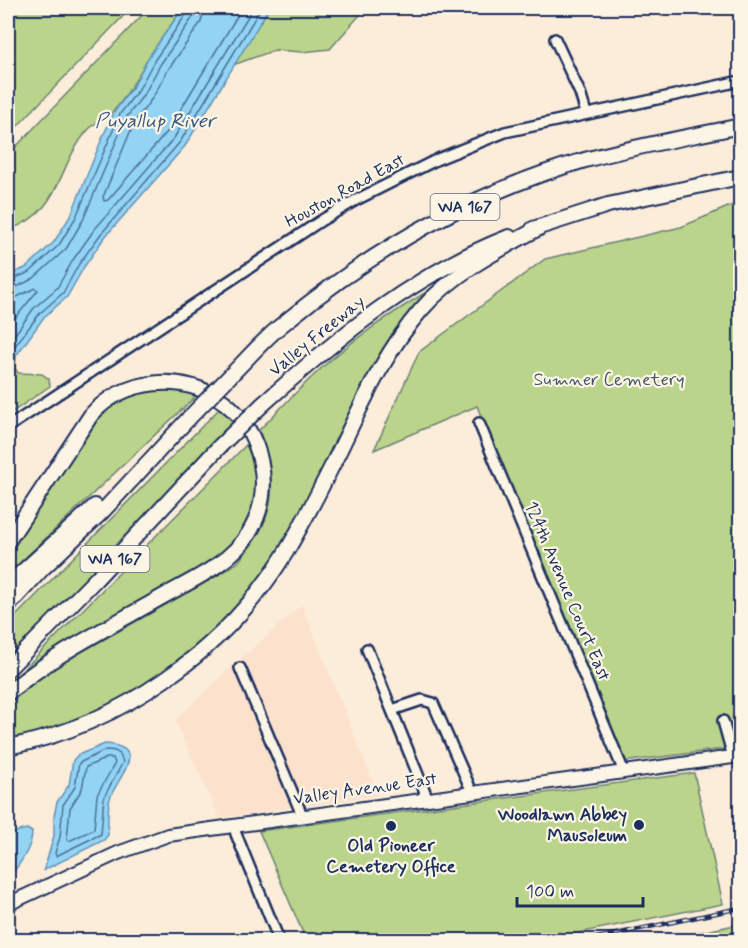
<svg xmlns="http://www.w3.org/2000/svg" width="748" height="948" viewBox="0 0 748 948" font-family="Mynerve,sans-serif">
<style>
.built{fill:#fce1cc}
.green{fill:#bad48b;stroke:#6a8274;stroke-width:1.5}
.water{fill:#93d4f4;stroke:#6392b8;stroke-width:1.5}
.lines{fill:none;stroke-linecap:round;stroke-linejoin:round}
.shore{stroke:#4b719a;stroke-width:1.5}
.minor-casing{stroke:#1b2f5e;stroke-width:14}
.major-casing{stroke:#1b2f5e;stroke-width:16}
.highway-casing{stroke:#1b2f5e;stroke-width:18}
.minor{stroke:#fcf5e5;stroke-width:9}
.major{stroke:#fcf5e5;stroke-width:12}
.highway{stroke:#fcf5e5;stroke-width:14}
.rail-casing{stroke:#1b2f5e;stroke-width:4.5}
.rail{stroke:#fcf5e5;stroke-width:2;stroke-dasharray:7;stroke-linecap:butt}
.highway-bridge-casing{stroke:#1b2f5e;stroke-width:18;stroke-linecap:butt}
.highway-bridge{stroke:#fcf5e5;stroke-width:14}
.poi-dot{fill:#1b2f5e;stroke:#fcf5e5;stroke-width:2}
.labels{text-anchor:middle;dominant-baseline:central;stroke-width:4.5;stroke-linejoin:round;paint-order:stroke}
.shield{fill:#fcf5e5;stroke:#5e6a86;stroke-width:1.5}
.shield-label{font-size:16px;font-weight:bold;fill:#1b2f5e}
.street-label{font-size:18px;fill:#1b2f5e;stroke:#fcf5e5}
.park-label{font-size:18px;fill:#435869;stroke:#fcf5e5}
.poi-label{font-size:18px;font-weight:bold;fill:#1b2f5e;stroke:#fcf5e5;text-anchor:end}
.water-label{font-size:20px;font-style:italic;fill:#395884;stroke:#fcf5e5}
</style>
<rect width="100%" height="100%" fill="#fcecda"/>
<filter id="ink" filterUnits="userSpaceOnUse"><feTurbulence type="fractalNoise" baseFrequency=".0167" numOctaves="2"/><feDisplacementMap in="SourceGraphic" scale="12" xChannelSelector="R" yChannelSelector="G"/><feConvolveMatrix kernelMatrix="1 2 1 2 8 2 1 2 1" color-interpolation-filters="sRGB"/></filter>
<g filter="url(#ink)">
<path class="built" d="M302 605 378 795 220 818 175 721 228 670Z"/>
<path class="green" d="M8 8H131L8 136Z
M149 8H183C172 24 160 40 149 57 139 74 130 91 117 107 110 117 96 121 88 130 57 165 62 213 8 230V155Z
M269 8H366L330 49 302 52 275 50 233 65Z
M740 202V747L622 762 538 564 477 406 374 450 419 352 545 259 681 227Z
M436 286C425 298 412 309 402 323 356 389 328 465 289 535 230 638 125 717 8 739V705L38 679 60 664 215 577 237 563C277 519 279 485 259 430 277 412 294 394 312 377 349 341 392 313 436 286Z
M16 356 15 368 18 373 42 374 49 379 50 386 8 415V363Z
M176 389 196 396 8 574V554L93 422C121 393 136 390 176 389Z
M219 409 230 417 236 425 8 659V624Z
M246 445C264 480 255 516 230 546 214 565 178 579 156 591 110 617 64 644 19 674Z
M694 773 723 904 543 940H306L259 831Z
M740 924V940H676L677 937Z"/>
<path class="water" d="M183 8H269L185 146 104 238 84 267 67 297 44 317 16 356 8 363V276L27 267 54 242 71 215 103 136 115 111 134 85 148 58Z
M105 744C151 747 117 778 110 798 107 809 108 824 108 835L104 840 44 870 54 836V816L57 802 69 785 73 760 78 755Z
M27 829 32 832C32 849 18 866 8 879V838L18 831Z"/>
<g class="lines">
<path class="shore" d="M204 8 201 22 168 70 153 97 134 123 103 197 104 201 108 200 167 132 242 8
M8 281 30 272 59 245 76 217 120 114 139 89 154 61 187 13 188 8
M8 289 15 288 34 278 66 249 83 220 126 118 145 93 160 65 193 17 195 8
M8 298 17 297 35 288 38 290 8 327
M8 344 34 308 57 288 73 260 94 230 174 138 253 8
M8 355 40 313 63 293 79 264 100 235 180 142 261 8
M106 750C116 750 120 752 123 762L104 797 101 834 56 856 55 853 60 837 63 805 75 787 79 763Z
M107 758H113L115 763 97 795 94 829 69 841 67 839 70 808 82 789 86 767Z"/>
<g class="minor-casing">
<path id="minor" d="M555 39 580 93 586 113
M479 423 624 772
M8 427 322 220 356 200 438 159 505 132 740 81
M367 649 425 792 422 799
M240 668 302 815
M392 710 422 700 433 703 472 792
M723 721 733 757
M234 825 236 834 279 940"/>
</g>
<g class="major-casing">
<path id="major" d="M8 904 118 853 168 835 740 756"/>
</g>
<g class="highway-casing">
<path id="highway" d="M533 229 608 205 740 177
M232 374C249 357 265 338 284 323 373 250 474 192 585 160 636 146 689 137 740 126
M262 405C337 338 414 274 509 237
M8 541 91 415C124 378 183 372 224 402 263 432 275 491 249 533 230 564 192 580 162 597 109 627 54 654 8 693
M8 585 95 506
M8 606 42 569 102 512 189 418
M8 669 96 579 220 446
M8 747C121 725 226 650 286 552 302 525 317 496 331 468 358 414 381 356 421 310 452 274 498 250 539 228"/>
</g>
<use href="#minor" class="minor"/>
<use href="#major" class="major"/>
<use href="#highway" class="highway"/>
<g class="rail-casing">
<path id="rail" d="M587 940 740 908"/>
</g>
<use href="#rail" class="rail"/>
<g class="highway-bridge-casing">
<path id="highway-bridge" d="M189 418 232 374
M220 446 262 405"/>
</g>
<use href="#highway-bridge" class="highway-bridge"/>
</g>
</g>
<g class="poi-dot">
<circle cx="639" cy="825" r="6"/>
<circle cx="391" cy="826" r="6"/>
</g>
<g class="labels">
<g class="shield">
<rect x="430.5" y="194" width="69" height="26" rx="4.5"/>
<rect x="80.5" y="546" width="69" height="26" rx="4.5"/>
</g>
<g class="shield-label">
<text x="465" y="207">WA 167</text>
<text x="115" y="559">WA 167</text>
</g>
<g class="street-label">
<text transform="translate(345 191) rotate(-29)">Houston Road East</text>
<text transform="translate(317 336) rotate(-39)">Valley Freeway</text>
<text transform="translate(567 591) rotate(67)">124th Avenue Court East</text>
<text transform="translate(365 789) rotate(-8)">Valley Avenue East</text>
</g>
<g class="park-label">
<text x="609" y="380">Sumner Cemetery</text>
</g>
<g class="poi-label">
<text x="627" y="815">Woodlawn Abbey<tspan x="627" dy="21">Mausoleum</tspan></text>
<text x="391" y="846" text-anchor="middle">Old Pioneer<tspan x="391" dy="21">Cemetery Office</tspan></text>
</g>
<g class="water-label">
<text x="155" y="121">Puyallup River</text>
</g>
</g>
<rect width="748" height="948" fill="none" stroke="#fcf5e5" stroke-width="30"/>
<rect x="15" y="15" width="718" height="918" fill="none" stroke="#1b2f5e" stroke-width="2" filter="url(#ink)"/>
<path d="M517 897v9h126v-9" fill="none" stroke="#1b2f5e" stroke-width="3"/>
<text x="526" y="897" font-size="18" fill="#1b2f5e" stroke="#fcf5e5" stroke-width="4.5" paint-order="stroke">100 m</text>
</svg>
